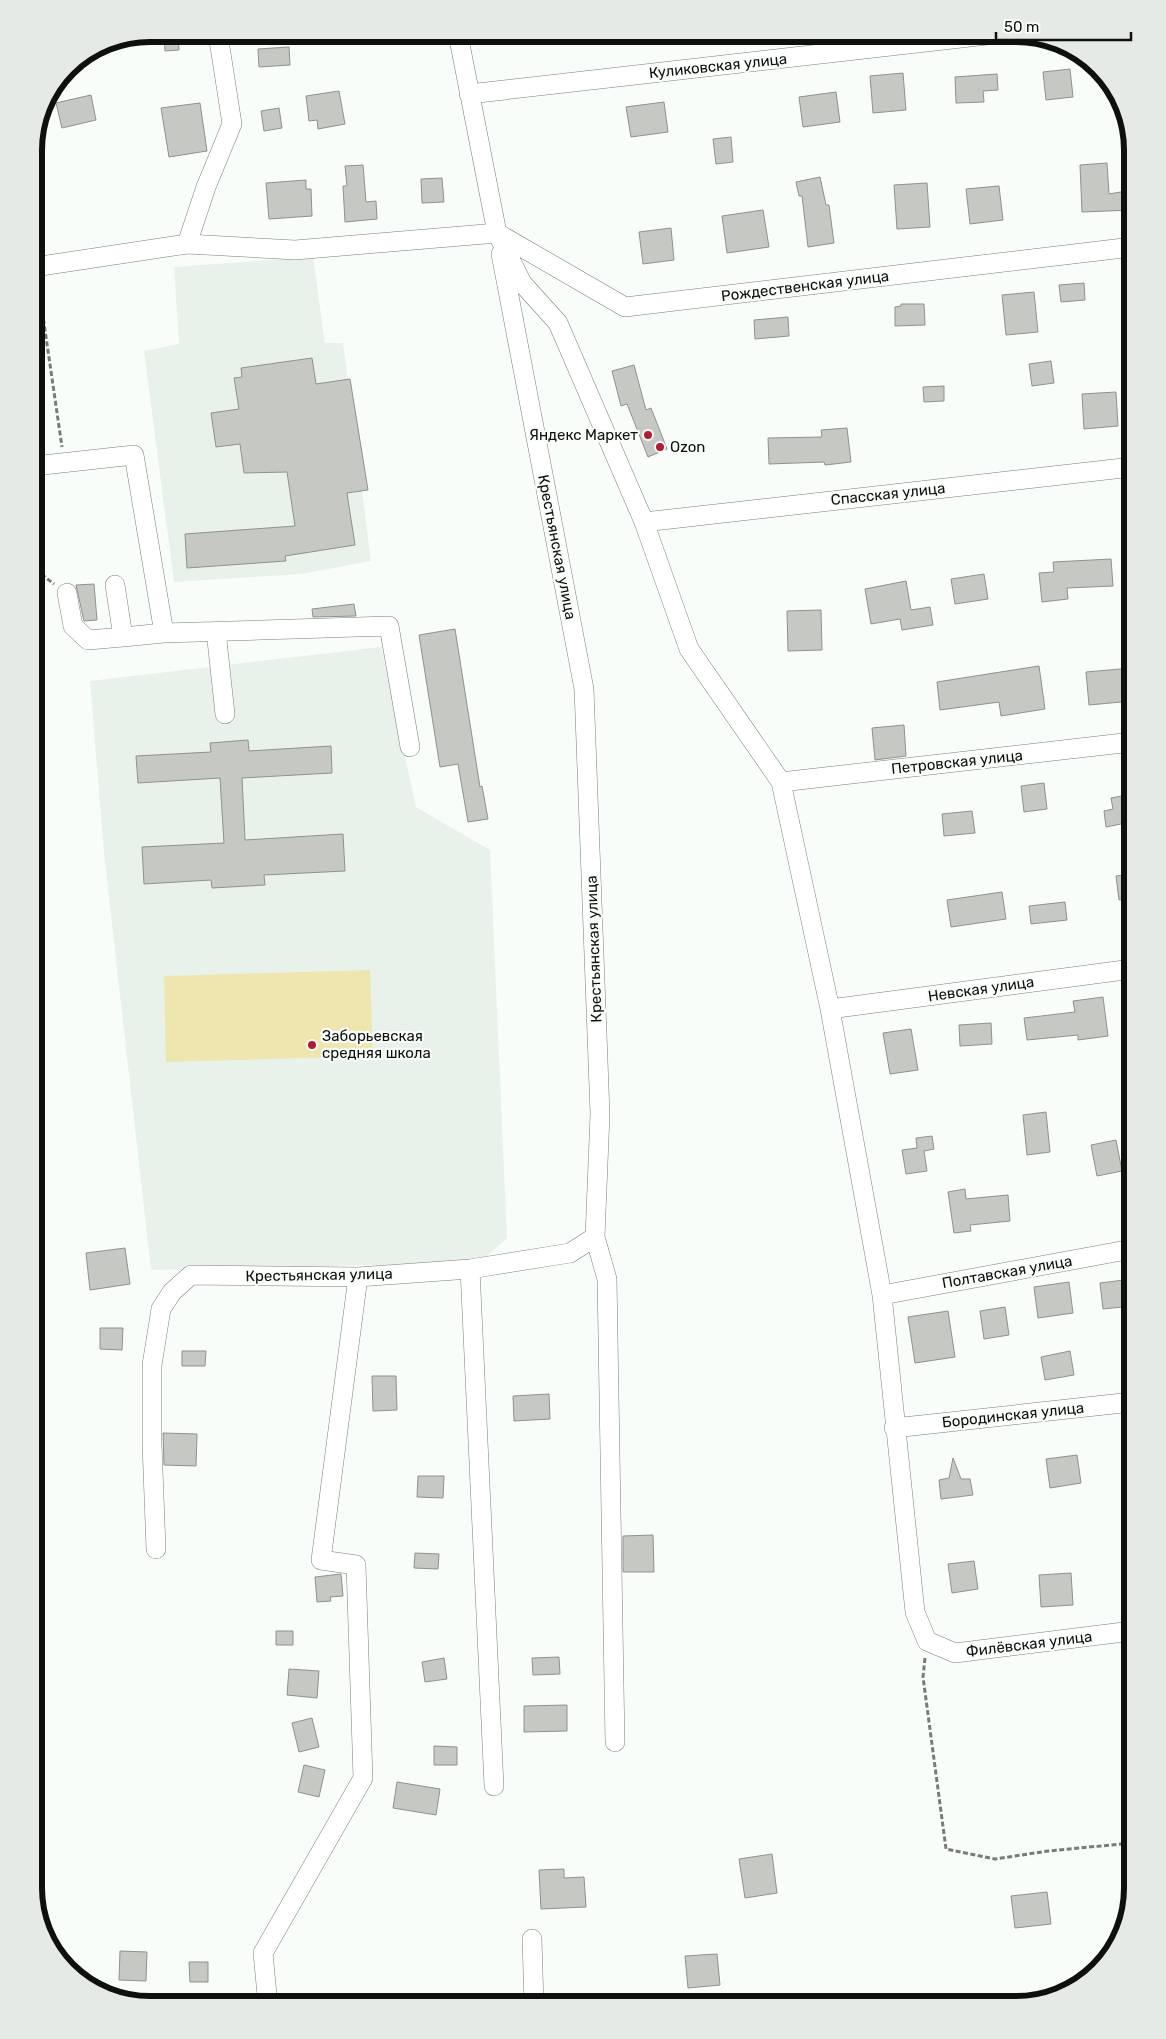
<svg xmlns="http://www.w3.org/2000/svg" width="1166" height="2039" viewBox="0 0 1166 2039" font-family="Rubik,sans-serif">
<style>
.built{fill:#e8f2ea}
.green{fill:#eee6ae}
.building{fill:#c6c8c4;stroke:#8f918d}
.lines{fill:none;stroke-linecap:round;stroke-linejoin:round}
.minor-casing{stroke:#7a7e7c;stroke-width:20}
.path{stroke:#787b78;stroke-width:3;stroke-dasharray:5 2.5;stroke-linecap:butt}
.minor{stroke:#fff;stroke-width:19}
.poi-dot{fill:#b01d33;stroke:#f8fdfa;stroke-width:2}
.labels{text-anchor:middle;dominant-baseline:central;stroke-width:4.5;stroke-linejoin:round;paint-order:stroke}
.street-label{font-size:15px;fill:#0e100e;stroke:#f8fdfa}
.poi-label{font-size:15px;fill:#0e100e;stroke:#f8fdfa;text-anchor:start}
.rim{fill:none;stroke:#0e100e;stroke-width:6}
</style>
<rect width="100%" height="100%" fill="#f8fdfa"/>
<path class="built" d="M313 257 325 343H343L371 561 301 574 174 582 144 351 179 344 174 267Z
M381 647 416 807 490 850 507 1238 480 1263 151 1270 104 853 90 681Z"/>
<path class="green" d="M370 970 373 1056 166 1062 164 976Z"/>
<path class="building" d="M164 34H178L179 50 165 51Z
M289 47 290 65 259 67 258 49Z
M1070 69 1073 97 1046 100 1043 72Z
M903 73 906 110 873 113 870 76Z
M997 74 998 90 983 91 984 102 956 103 955 77Z
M339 91 345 124 318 129 317 120 309 121 306 96Z
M836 92 840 122 803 127 799 97Z
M91 95 96 120 62 128 56 103Z
M664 102 668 132 631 137 626 107Z
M200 103 207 151 169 157 161 108Z
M279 108 282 128 264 131 261 111Z
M731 137 733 162 716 164 713 139Z
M1107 163 1109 194 1132 190V210L1082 212 1080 165Z
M363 165 366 202 376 201 377 219 345 222 343 186H347L345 166Z
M820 177 826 205H829L834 243 808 247 802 196H799L796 182Z
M442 178 444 202 422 203 421 179Z
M306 180V189H311L312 216 269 219 266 183Z
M927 183 930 227 897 229 894 185Z
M999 186 1003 220 970 224 966 189Z
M763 210 769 247 727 253 722 216Z
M671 228 674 260 643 264 639 232Z
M1084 283 1085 300 1061 302 1059 285Z
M1034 292 1038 332 1006 335 1002 295Z
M901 304H924L925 325 895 326V307L901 306Z
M788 317 789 336 755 339 754 320Z
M312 358 316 384 350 379 368 490 347 493 355 545 285 556 286 561 187 568 185 534 295 526 287 472 244 473 240 444 216 447 211 413 239 409 234 378 242 377 241 368Z
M1051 361 1054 383 1032 386 1029 364Z
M634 365 646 410 651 408 667 449 648 457 627 404 621 406 612 371Z
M944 386V401L924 402 923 387Z
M1116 392 1118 426 1084 429 1082 394Z
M847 428 851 462 825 465 824 462 769 464 768 438 822 437 821 430Z
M1111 559 1113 586 1067 588 1068 599 1042 602 1039 573 1054 572 1053 562Z
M984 574 988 599 955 604 951 579Z
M906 581 911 610 930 607 933 625 902 630 900 619 871 624 865 589Z
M94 584 97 620 84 621 76 585Z
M354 604 356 616 313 617 312 609Z
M821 610 822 650 788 651 787 611Z
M455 629 480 787 482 786 488 819 468 822 458 764 440 767 419 635Z
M1039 666 1045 709 1001 716 999 702 940 710 937 682Z
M1132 668V701L1089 705 1086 672Z
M904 725 906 756 875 760 872 728Z
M248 740 249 751 331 746 332 773 242 778 245 840 343 834 345 871 264 875 265 885 212 888 211 880 144 884 142 847 224 843 220 778 138 783 136 756 211 752 210 743Z
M1044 783 1047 809 1024 812 1021 786Z
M1127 795 1131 822 1106 827 1104 811 1113 809 1111 798Z
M972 811 975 833 944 836 942 814Z
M1132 874V898L1119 900 1116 876Z
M1002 892 1006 919 951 927 947 900Z
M1065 902 1067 920 1031 924 1029 906Z
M1103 997 1108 1036 1078 1040V1035L1027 1040 1024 1018 1075 1012 1073 1001Z
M991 1023 992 1044 960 1046 959 1025Z
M911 1029 918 1070 890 1074 883 1033Z
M1046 1112 1050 1152 1027 1155 1023 1115Z
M932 1136 934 1149 924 1151 927 1171 906 1174 902 1150 917 1148 916 1138Z
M1116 1140 1122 1171 1097 1176 1091 1145Z
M965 1189 966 1199 1008 1195 1010 1221 970 1225 971 1231 954 1233 948 1192Z
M125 1248 130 1284 90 1290 86 1253Z
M1132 1279V1306L1103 1309 1100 1283Z
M1069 1282 1073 1313 1038 1318 1034 1287Z
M1005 1307 1009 1335 984 1339 980 1311Z
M948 1311 955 1357 915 1363 908 1317Z
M100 1328H123L122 1350 100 1349Z
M182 1351H206L205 1366H182Z
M1070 1351 1074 1375 1045 1380 1041 1357Z
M372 1376H396L397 1410 373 1411Z
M549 1394 550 1419 514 1421 513 1396Z
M163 1433 197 1434 196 1466 164 1465Z
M1077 1455 1081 1483 1050 1488 1046 1459Z
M953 1458 961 1479H970L973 1495 941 1499 939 1480 949 1478Z
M418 1476H444L443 1498 417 1497Z
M653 1535 654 1572H623V1536Z
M415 1553 439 1554 438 1569 414 1568Z
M974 1561 978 1589 952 1593 948 1564Z
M1071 1573 1073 1605 1041 1607 1039 1575Z
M341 1574 343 1596 330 1597 331 1601 317 1602 315 1577Z
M276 1631H293V1645H276Z
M559 1657 560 1674 533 1675 532 1658Z
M444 1658 447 1679 425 1682 422 1662Z
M289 1669 319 1671 317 1698 287 1695Z
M567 1705V1731L524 1732V1706Z
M312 1718 319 1747 299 1752 292 1723Z
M434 1746 457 1747V1765H434Z
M304 1765 325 1770 319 1797 298 1792Z
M397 1782 440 1789 436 1815 393 1808Z
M772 1854 777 1893 745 1898 739 1859Z
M564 1869V1878L584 1877 586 1907 541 1909 539 1870Z
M1047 1892 1051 1924 1015 1928 1011 1896Z
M120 1951 147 1952 146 1981 119 1980Z
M717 1954 720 1985 688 1988 685 1956Z
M189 1962H208V1982H190Z"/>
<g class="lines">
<g class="minor-casing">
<path id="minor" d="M458 34 497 233 522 283 558 323 644 522 689 649 781 782 830 1009 882 1295 915 1612 927 1641 955 1653 1132 1631
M469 94 996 34
M497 233 625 307 1132 247
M187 244 206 187 232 124 218 34
M34 267 187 244 295 250 497 233
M34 466 134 455 164 633 389 626 410 747
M644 522 1132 467
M115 585 123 637 164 633
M67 593 73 626 88 640 123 637
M216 631 225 714
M781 782 1132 742
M830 1009 1132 969
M595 1237 607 1279 615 1742
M470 1269 494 1786
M882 1295 1132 1249
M894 1428 1132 1402
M156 1549 152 1444V1365L161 1309 172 1292 191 1275 358 1277 470 1269 570 1253 595 1237 600 1114 584 689 501 254
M532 1939 534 2005
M268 2005 263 1953 363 1778 356 1565 321 1560 358 1277"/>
</g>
<path class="path" d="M38 282 62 447
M34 573 41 574 54 584
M925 1658 923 1677 946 1849 995 1859 1048 1851 1132 1843"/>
<use href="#minor" class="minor"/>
</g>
<g class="poi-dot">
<circle cx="648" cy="435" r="5"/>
<circle cx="660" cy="447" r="5"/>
<circle cx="312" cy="1045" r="5"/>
</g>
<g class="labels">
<g class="street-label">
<text transform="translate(718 66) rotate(-6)">Куликовская улица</text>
<text transform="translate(805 286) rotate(-7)">Рождественская улица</text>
<text transform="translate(888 494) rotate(-6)">Спасская улица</text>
<text transform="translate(557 547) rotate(79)">Крестьянская улица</text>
<text transform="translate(957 762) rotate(-6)">Петровская улица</text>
<text transform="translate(594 949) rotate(-92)">Крестьянская улица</text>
<text transform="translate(981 989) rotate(-8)">Невская улица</text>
<text transform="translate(1007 1272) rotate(-10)">Полтавская улица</text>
<text transform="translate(319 1275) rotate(-1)">Крестьянская улица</text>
<text transform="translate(1013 1415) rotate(-6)">Бородинская улица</text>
<text transform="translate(1029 1644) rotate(-7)">Филёвская улица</text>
</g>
<g class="poi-label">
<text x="638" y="435" text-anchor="end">Яндекс Маркет</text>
<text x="670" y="447">Ozon</text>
<text x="322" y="1036">Заборьевская<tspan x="322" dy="17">средняя школа</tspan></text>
</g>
</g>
<path d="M0 0H1166V2039H0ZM150 42H1016A108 108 0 0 1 1124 150V1888A108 108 0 0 1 1016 1996H150A108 108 0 0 1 42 1888V150A108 108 0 0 1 150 42Z" fill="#e5eae7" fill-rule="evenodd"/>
<path class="rim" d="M150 42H1016A108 108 0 0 1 1124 150V1888A108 108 0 0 1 1016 1996H150A108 108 0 0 1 42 1888V150A108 108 0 0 1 150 42Z"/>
<path d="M996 32v8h135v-8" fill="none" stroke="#0e100e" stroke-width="2.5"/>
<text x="1004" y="32" font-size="15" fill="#0e100e" stroke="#f8fdfa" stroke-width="4" paint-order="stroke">50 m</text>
</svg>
